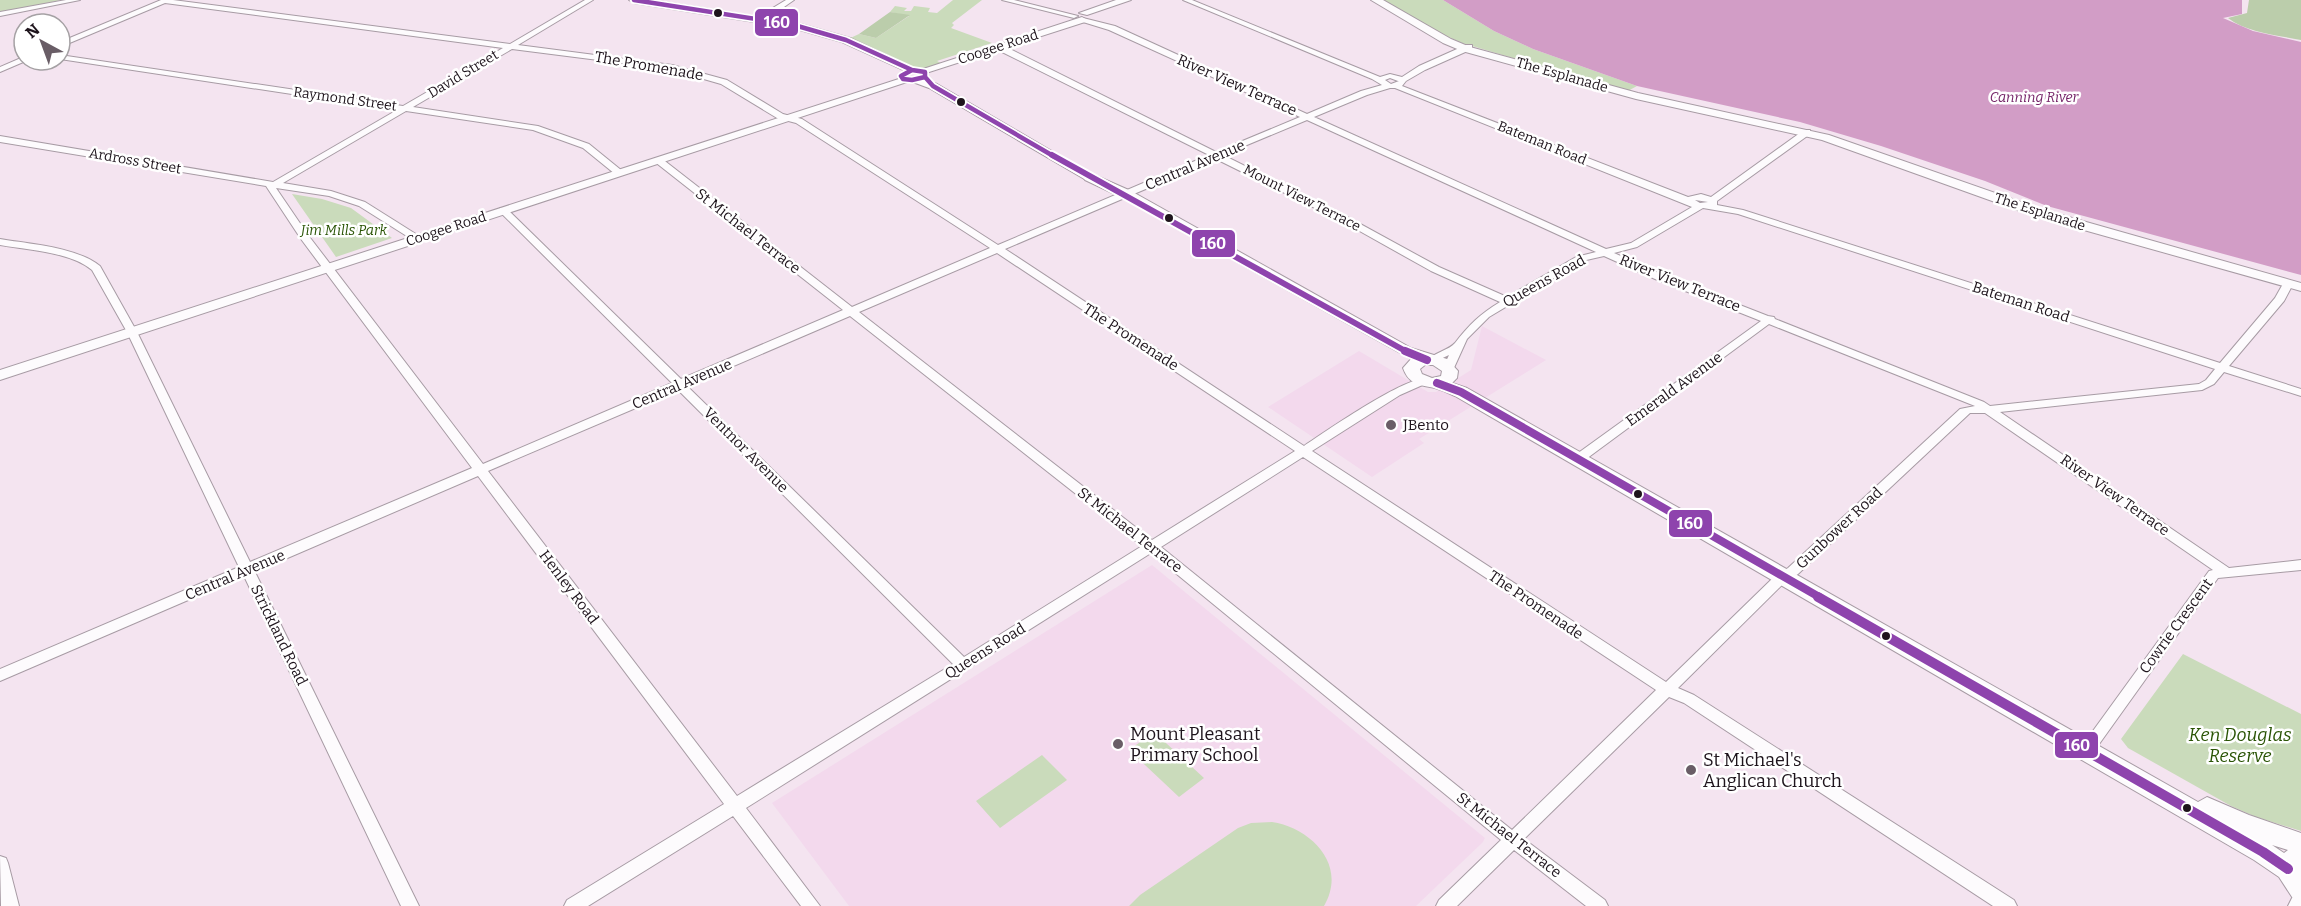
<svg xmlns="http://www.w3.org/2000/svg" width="2301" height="906" viewBox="0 0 2301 906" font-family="Bitter,serif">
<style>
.built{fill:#f3d9ed}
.green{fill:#cadbbb}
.forest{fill:#bbcdab}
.water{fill:#d29dc6}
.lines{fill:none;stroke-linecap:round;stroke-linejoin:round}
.minor-casing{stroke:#a79ba4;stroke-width:2}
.tertiary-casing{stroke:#a79ba4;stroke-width:2}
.secondary-casing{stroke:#a79ba4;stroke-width:2}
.minor{fill:#fdfbfd;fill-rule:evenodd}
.tertiary{fill:#fdfbfd;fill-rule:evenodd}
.secondary{fill:#fdfbfd;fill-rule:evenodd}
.bus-1-far3-casing{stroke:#fff;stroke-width:8}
.bus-1-far2-casing{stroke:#fff;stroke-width:10}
.bus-1-far1-casing{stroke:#fff;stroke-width:12}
.bus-1-casing{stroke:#fff;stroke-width:14}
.bus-1-far3{stroke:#8e44ad;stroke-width:4.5}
.bus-1-far2{stroke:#8e44ad;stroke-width:6}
.bus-1-far1{stroke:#8e44ad;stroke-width:8}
.bus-1{stroke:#8e44ad;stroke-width:10}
.bus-dot{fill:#1e141c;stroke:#fff;stroke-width:2}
.poi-dot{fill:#695d66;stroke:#fff;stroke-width:2}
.labels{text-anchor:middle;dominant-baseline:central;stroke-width:5;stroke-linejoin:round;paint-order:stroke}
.far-street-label{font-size:14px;fill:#1e141c;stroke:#fff}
.far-water-label{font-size:14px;font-style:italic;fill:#752468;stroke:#fff}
.far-park-label{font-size:14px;font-style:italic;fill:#2a5405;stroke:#fff}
.street-label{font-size:15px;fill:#1e141c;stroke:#fff}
.poi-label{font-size:15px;fill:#1e141c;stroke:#fff;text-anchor:start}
.near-poi-label{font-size:18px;fill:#1e141c;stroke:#fff;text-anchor:start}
.near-park-label{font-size:18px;font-style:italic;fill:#2a5405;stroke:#fff}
.line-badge{stroke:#fff;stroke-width:2}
.badge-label{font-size:16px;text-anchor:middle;font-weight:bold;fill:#fff}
</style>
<rect width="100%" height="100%" fill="#f4e4f0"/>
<path class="built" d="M1482 326 1546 360 1419 439 1424 443 1372 477 1268 407 1359 351 1428 392H1436L1471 370Z
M1152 565 1485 838 1483 842 1416 906H849L772 803Z"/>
<path class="green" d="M0 0H61L0 13Z
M953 0H982L952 23 954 25 951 28 992 43 937 61 945 65 922 71 912 70 846 40 859 34 876 38 909 16 890 12 895 6 907 8 904 11H911L914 6 930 8 928 12 937 13Z
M1382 0H1443L1494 31 1533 49 1637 86 1626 92 1462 43 1433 30Z
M292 194 322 199 351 208 392 238 336 257Z
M2183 654 2301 714V831L2256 817 2231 806 2128 748 2121 739Z
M1154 732 1204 778 1179 797 1129 750Z
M1042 755 1067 780 1000 828 976 801Z
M1272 822C1311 828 1348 865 1324 906H1129L1140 895 1238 828 1251 823Z"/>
<path class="forest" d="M2249 0H2301V40C2278 35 2247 33 2228 18L2247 13Z
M890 12 910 15 876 38 859 34Z"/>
<path class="water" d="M1443 0H2242V14L2223 18 2253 31 2301 42V275L2047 206 1985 181 1881 146 1800 122 1637 86 1533 49 1494 31Z"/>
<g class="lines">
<g class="minor-casing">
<path id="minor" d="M66 0H80L0 16V12Z
M161 0H173L510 44 585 0H593L518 45 672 65 727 80 783 114 802 119 998 245 1209 155 996 49V45H1002L1216 152 1300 117 1109 30 1083 22V18L1115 26 1307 114 1361 91 1382 85 1372 79 1183 0H1192L1380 77 1390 74 1402 77 1419 66 1466 45H1472V49L1425 70 1406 81 1402 86 1688 197 1701 194 1711 197 1804 130H1810V134L1717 201V205L1743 210 2220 363 2275 298 2284 282H2292L2293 284 2284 301 2229 366 2301 389V396L2224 372 2214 384 2202 390 2000 412 2229 568 2301 560V570L2218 578 2092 754 2087 756 2082 754 2079 750 2082 746 2209 571 2213 570 1985 413H1970L1798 574 1785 582 1678 688 1694 695 2014 900 2017 906H1993L1684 703 1669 697 1524 839 1605 900 1608 906H1586L1514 850 1457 906H1436L1439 900 1501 840 1151 553 746 808 820 906H801L733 816 588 906H564L567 900 724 804 478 476 255 572 419 906H401L244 576 0 681V669L239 567 127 332 92 270C71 252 27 250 0 245V239C29 244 77 247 100 266L137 332 250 562 472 468 301 239 266 186 0 142V136L273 182 397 110 60 59V55L403 106 503 48 165 3 60 47V42ZM512 49 669 69 721 84 777 118 796 123 990 248 852 307 661 158H655V162L843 310 681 379 506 208H500V212L672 383 483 464 308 235 276 188 329 196 359 206 413 240H419V236L365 202 331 191 283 183 406 111 533 130 583 148 615 174H621V170L589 144 538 126 413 107ZM1390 78 1398 81H1399L1391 84 1385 80ZM1390 88H1395L1692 207 1631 243 1606 249 1314 117 1367 95ZM1307 120 1596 252 1576 257 1507 297 1439 267 1353 220 1223 155ZM1216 159 1347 224 1431 271 1500 302C1480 314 1469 325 1455 343 1449 350 1434 353 1427 360L1432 363 1449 355 1443 368 1445 370H1453L1467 339 1489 317 1582 261 1604 256 1655 279 1761 321 1574 456 1572 459 1574 462H1582L1769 324 1975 406 1960 409 1788 568 1775 576 1666 682 1312 451 1400 395 1427 383 1429 381 1427 379C1407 375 1325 432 1304 446L1005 249ZM1695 200 1708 202 1700 203ZM1703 208 1738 214 2215 369 2206 380 2199 384 1990 406 1984 402 1775 319 1774 317 1768 316 1663 275 1614 253 1637 247ZM997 253 1295 451 1152 540 859 312ZM850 316 1142 546 964 657 687 386ZM678 390 953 664 737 796 488 471ZM1303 457 1656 690 1512 830 1161 547Z
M786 0H794L764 21H758V17Z
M1002 0H1014L1078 16 1074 18Z
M21 58 28 60 0 72V67Z
M0 856 6 858 8 863 19 906H1Z"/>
</g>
<g class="tertiary-casing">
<path id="tertiary" d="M629 0H652L797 23 850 38 917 70 912 73 908 72 842 42 793 28 634 3Z
M1116 0H1131L1087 15 1079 13Z
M1371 0H1383L1451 39 1470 47 1638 93 1829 135 2044 210 2301 283V291L2034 216 1822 140 1636 99 1462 51 1443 43Z
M1082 17 1087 20 1085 22 926 73H918L917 71Z
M905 77 910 79 915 77 937 84 1096 177 1094 180H1086L929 88 910 81 0 380V370Z
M2301 893V906H2288L2293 896Z"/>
</g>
<g class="secondary-casing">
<path id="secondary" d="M1090 173 1131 191 1411 348 1447 359 1458 371 1457 378 1452 383 1467 388 2198 802 2207 797 2249 815 2301 833V900L2292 897 2279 877 2254 860 1455 396C1449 393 1442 390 1435 388 1420 385 1409 385 1403 368L1411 359 1121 197 1085 180 1083 177ZM1425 365H1433L1442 371 1441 376 1432 378 1422 374 1420 369ZM2272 845 2288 850 2284 853Z"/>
</g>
<use href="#minor" class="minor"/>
<use href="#tertiary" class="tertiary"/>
<use href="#secondary" class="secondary"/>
<g class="bus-1-far3-casing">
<path id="bus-1-far3" d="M634 0 794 25 846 40 912 70
M912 70 925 72V77L912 80 903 79 901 76Z
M925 77 933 86 1055 157"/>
</g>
<g class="bus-1-far2-casing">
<path id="bus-1-far2" d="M1052 155 1409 353"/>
</g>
<g class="bus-1-far1-casing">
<path id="bus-1-far1" d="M1405 351 1427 360
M1437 383 1461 392 1821 598"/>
</g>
<g class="bus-1-casing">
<path id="bus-1" d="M1818 597 2263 852 2288 869"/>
</g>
<use href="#bus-1-far3" class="bus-1-far3"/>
<use href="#bus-1-far2" class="bus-1-far2"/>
<use href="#bus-1-far1" class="bus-1-far1"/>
<use href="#bus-1" class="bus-1"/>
</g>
<g class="bus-dot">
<circle cx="718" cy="13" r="5"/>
<circle cx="961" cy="102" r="5"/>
<circle cx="1169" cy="218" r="5"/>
<circle cx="1638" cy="494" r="5"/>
<circle cx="1886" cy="636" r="5"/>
<circle cx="2187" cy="808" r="5"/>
</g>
<g class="poi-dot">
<circle cx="1391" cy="425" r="6"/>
<circle cx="1118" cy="744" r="6"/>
<circle cx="1691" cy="770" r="6"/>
</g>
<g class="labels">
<g class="far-street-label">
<text transform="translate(998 47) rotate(-18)">Coogee Road</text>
<text transform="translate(463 74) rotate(-31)">David Street</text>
<text transform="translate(1562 75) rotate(16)">The Esplanade</text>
<text transform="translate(345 99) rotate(8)">Raymond Street</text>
<text transform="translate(1542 143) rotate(22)">Bateman Road</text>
<text transform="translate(135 161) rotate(10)">Ardross Street</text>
<text transform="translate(1302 198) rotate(27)">Mount View Terrace</text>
<text transform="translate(2040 212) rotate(18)">The Esplanade</text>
<text transform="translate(446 229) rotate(-18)">Coogee Road</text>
</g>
<g class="far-water-label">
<text x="2034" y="97">Canning River</text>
</g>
<g class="far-park-label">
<text x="344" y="230">Jim Mills Park</text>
</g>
<g class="street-label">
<text transform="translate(649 66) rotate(10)">The Promenade</text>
<text transform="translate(1237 85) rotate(24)">River View Terrace</text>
<text transform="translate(1195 165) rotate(-23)">Central Avenue</text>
<text transform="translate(748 231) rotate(38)">St Michael Terrace</text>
<text transform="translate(1544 281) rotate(-29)">Queens Road</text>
<text transform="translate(1680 283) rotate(22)">River View Terrace</text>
<text transform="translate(2021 302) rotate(18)">Bateman Road</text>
<text transform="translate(1131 337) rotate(33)">The Promenade</text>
<text transform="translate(682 384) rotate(-23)">Central Avenue</text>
<text transform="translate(1674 389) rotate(-36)">Emerald Avenue</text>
<text transform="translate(746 450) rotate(45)">Ventnor Avenue</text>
<text transform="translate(2115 495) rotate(35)">River View Terrace</text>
<text transform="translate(1839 528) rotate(-43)">Gunbower Road</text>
<text transform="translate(1130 530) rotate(38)">St Michael Terrace</text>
<text transform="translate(235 575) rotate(-23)">Central Avenue</text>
<text transform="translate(569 587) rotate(53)">Henley Road</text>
<text transform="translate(1536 605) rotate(34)">The Promenade</text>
<text transform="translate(2176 626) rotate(-54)">Cowrie Crescent</text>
<text transform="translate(279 635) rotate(64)">Strickland Road</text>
<text transform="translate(985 651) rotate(-32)">Queens Road</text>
<text transform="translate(1509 835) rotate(38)">St Michael Terrace</text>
</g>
<g class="poi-label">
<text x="1403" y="425">JBento</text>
</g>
<g class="near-poi-label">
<text x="1130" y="734">Mount Pleasant<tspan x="1130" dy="21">Primary School</tspan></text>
<text x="1703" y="760">St Michael's<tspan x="1703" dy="21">Anglican Church</tspan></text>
</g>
<g class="near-park-label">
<text x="2240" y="735">Ken Douglas<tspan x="2240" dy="21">Reserve</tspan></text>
</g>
</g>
<g class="line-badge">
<rect x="754" y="8" width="45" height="29" rx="6" fill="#8e44ad"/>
<rect x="1191" y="229" width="45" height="29" rx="6" fill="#8e44ad"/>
<rect x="1668" y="509" width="45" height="29" rx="6" fill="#8e44ad"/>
<rect x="2054" y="731" width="45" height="28" rx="6" fill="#8e44ad"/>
</g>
<g class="badge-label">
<text x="777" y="28">160</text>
<text x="1213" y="249">160</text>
<text x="1690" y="529">160</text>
<text x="2077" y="751">160</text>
</g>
<g transform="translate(42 42) rotate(319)"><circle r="28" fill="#ffffff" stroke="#a5a1a4" stroke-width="1.5"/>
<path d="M0-4.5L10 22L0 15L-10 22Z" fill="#695d66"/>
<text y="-9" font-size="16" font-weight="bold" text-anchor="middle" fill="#1e141c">N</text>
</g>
</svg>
